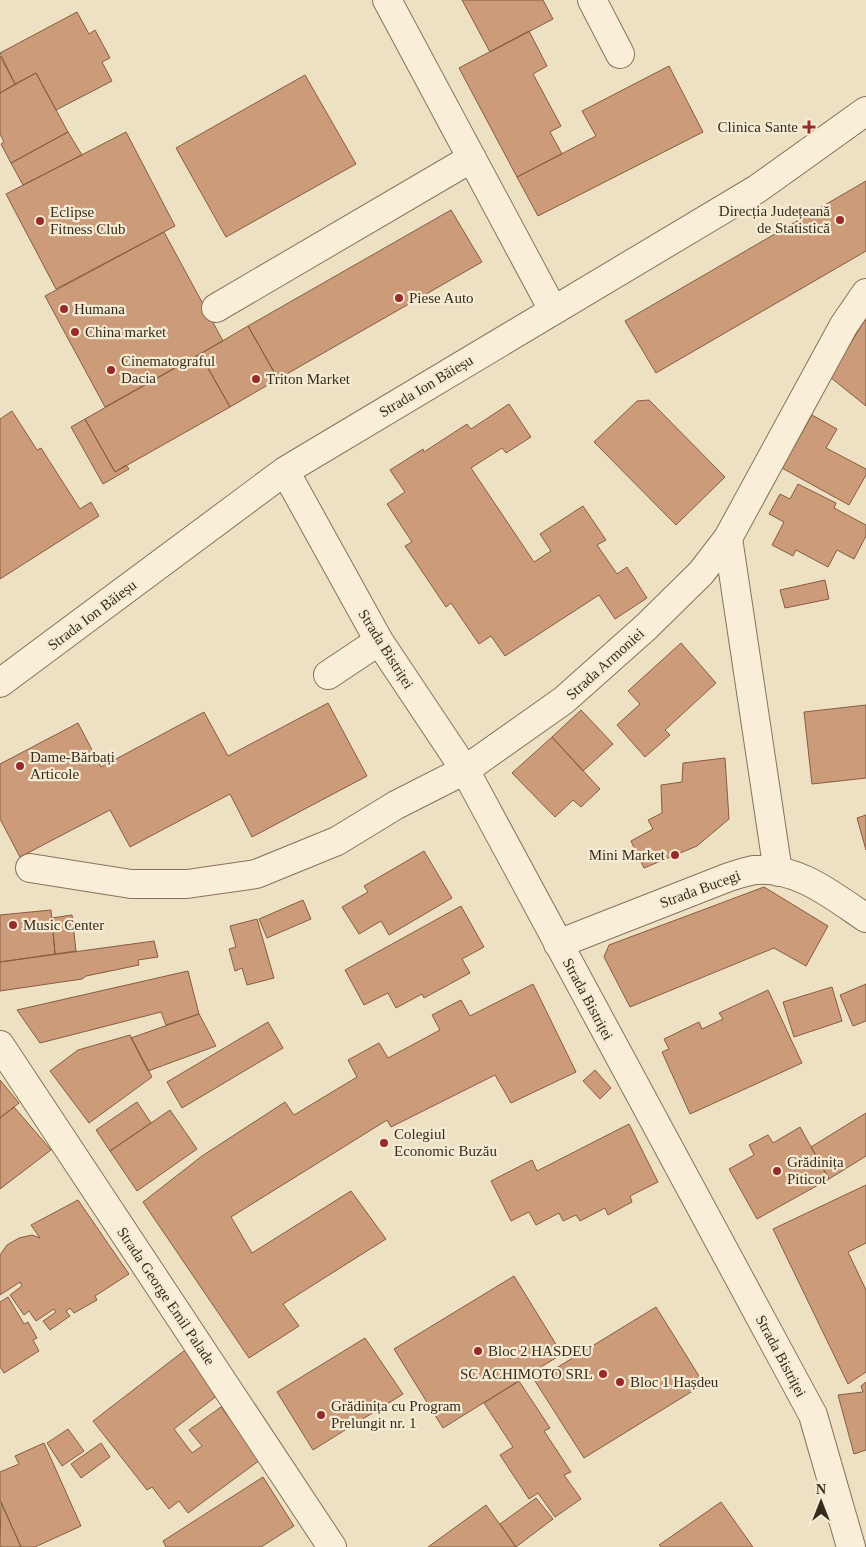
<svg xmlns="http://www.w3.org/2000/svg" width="866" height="1547" viewBox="0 0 866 1547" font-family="'Times New Roman',serif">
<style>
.building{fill:#cc9b79;stroke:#875c40}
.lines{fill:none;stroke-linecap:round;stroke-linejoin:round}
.minor-casing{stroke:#88725a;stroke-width:30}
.minor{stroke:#f9eed7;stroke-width:28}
.poi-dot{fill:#972a2b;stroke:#f5ebd3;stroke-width:2}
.labels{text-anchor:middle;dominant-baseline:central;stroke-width:4.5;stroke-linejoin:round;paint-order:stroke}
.poi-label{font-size:15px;fill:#382b1e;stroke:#f5ebd3;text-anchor:start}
.street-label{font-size:15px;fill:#382b1e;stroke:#f5ebd3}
</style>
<rect width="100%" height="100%" fill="#eee1c3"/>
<path class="building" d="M462 0H543L553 19 490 52Z
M77 12 89 34 95 30 110 58 102 62 112 81 56 110 36 73 15 84 0 53Z
M529 31 547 66 533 74 561 126 550 132 562 154 517 177 459 68Z
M0 56 15 84 0 93Z
M669 66 703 132 538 216 517 177 596 136 582 111Z
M36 73 68 132 11 163 1 144 4 142 0 134V93Z
M305 75 356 164 226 237 176 148Z
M68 132 82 155 23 185 11 163Z
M126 132 175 226 56 289 6 194Z
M866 181V251L656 373 625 321Z
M451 210 482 262 278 379 248 326Z
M164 232 223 341 105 407 45 296Z
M865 320 866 321V406L830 377Z
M248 326 278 379 230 407 200 354Z
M200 354 230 407 115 472 85 419Z
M649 400 725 477 676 525 594 442 637 401Z
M509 404 531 437 506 453 502 448 471 468 534 562 551 551 540 534 583 506 606 540 597 545 617 574 627 567 647 598 615 619 599 595 505 656 491 636 479 644 451 603 446 607 405 546 412 542 387 504 405 492 390 470 423 449 424 452 467 424 471 429Z
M12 411 37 450 41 448 80 509 91 502 99 516 0 579V419Z
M812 415 837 429 826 448 866 469V475L849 505 782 468Z
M85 419 115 472 126 465 129 469 103 484 71 427Z
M798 484 836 503 834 508 866 525V536L854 559 837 550 828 567 796 550 793 556 772 545 784 522 769 514 780 494 790 499Z
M825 580 829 599 785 608 780 590Z
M681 643 716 683 665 730 670 735 645 757 617 725 640 704 628 691Z
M328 703 367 776 252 837 230 794 130 847 110 810 20 857 0 819V764L78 723 101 767 204 712 228 756Z
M866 705V778L812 784 804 712Z
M581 710 613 744 583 771 552 737Z
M552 737 600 789 581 807 573 800 555 817 512 773Z
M725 758 729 819 697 846 644 868 631 841 653 829 648 820 662 813 661 785 682 782 683 763Z
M866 815V850L857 818Z
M424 851 452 898 389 935 381 921 359 934 342 907 368 892 364 886Z
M764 887 828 926 806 966 774 948 630 1007 604 957 609 945Z
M303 900 311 919 267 938 259 919Z
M461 906 484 947 462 959 470 973 424 998 422 994 396 1008 388 993 364 1005 345 970Z
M51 910 55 954 0 962V915Z
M72 915 76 951 55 954 52 918Z
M257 919 274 978 247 985 242 968 235 971 229 949 236 947 230 926Z
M154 941 158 957 138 960 139 965 86 976 82 979 0 991V962Z
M188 971 199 1014 166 1025 161 1012 40 1043 17 1010Z
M533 984 576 1072 511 1103 495 1075 391 1127 387 1120 231 1217 252 1253 351 1191 386 1239 283 1304 299 1326 249 1358 143 1202 202 1156 285 1102 294 1115 357 1077 348 1060 379 1043 388 1058 440 1030 432 1015 461 1000 470 1016Z
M866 984V1021L853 1026 840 995Z
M832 987 842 1021 794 1037 783 1002Z
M768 990 802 1063 690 1114 662 1052 669 1049 664 1039 699 1022 702 1029 723 1019 719 1013Z
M199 1014 216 1046 148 1071 131 1038Z
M268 1022 283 1048 182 1108 167 1082Z
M130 1035 152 1077 89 1123 50 1071 78 1050Z
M595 1070 611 1088 600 1099 583 1081Z
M0 1080 19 1103 0 1118Z
M137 1102 151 1123 110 1151 96 1130Z
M14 1107 51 1150 0 1189V1118Z
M170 1110 197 1149 137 1191 110 1151Z
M866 1113V1156L829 1179 811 1147Z
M629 1124 658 1182 630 1196 632 1202 608 1215 605 1208 580 1221 576 1215 563 1221 559 1213 536 1225 529 1212 511 1221 491 1181 532 1160 537 1171Z
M800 1127 829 1179 757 1219 729 1169 754 1155 749 1145 768 1135 773 1143Z
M866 1185V1243L848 1252 866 1290V1372L848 1384 773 1229Z
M78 1200 129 1274 95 1296 97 1300 74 1313 70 1308 66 1311 70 1316 50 1330 43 1321 56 1312 54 1309 36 1321 29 1311 24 1315 10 1295 22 1286 20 1282 0 1295V1255L7 1245 19 1238 32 1235 40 1238 31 1225Z
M514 1276 562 1354 443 1428 394 1349Z
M8 1297 24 1324 28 1322 37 1338 33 1340 39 1351 4 1373 0 1367V1302Z
M656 1307 704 1384 584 1458 535 1381Z
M365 1338 403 1394 313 1450 277 1392Z
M189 1347 223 1391 174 1429 192 1453 202 1446 189 1430 221 1407 260 1460 188 1513 179 1501 169 1509 152 1487 147 1490 93 1421Z
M519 1381 550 1428 544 1431 571 1472 564 1475 581 1499 555 1517 538 1493 529 1499 500 1455 513 1447 484 1403Z
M866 1382V1450L854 1454 838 1395 863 1392 861 1386Z
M68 1429 84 1451 62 1466 47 1443Z
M44 1443 81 1526 35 1547H21L0 1500V1472L19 1464 15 1456Z
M101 1443 110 1457 81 1478 71 1464Z
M263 1477 294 1526 261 1547H166L163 1541Z
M536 1498 553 1519 516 1547 500 1524Z
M1 1502 21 1547H0Z
M721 1502 753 1547H661L659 1545Z
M486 1505 516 1547H428Z"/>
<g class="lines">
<g class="minor-casing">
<path id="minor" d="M387 0 553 310
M592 0 620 54
M216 308 472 158
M285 471 379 641 465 770 813 1415 851 1547
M728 538 778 872
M328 675 379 641
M0 683 285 471 757 189 866 111
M30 868 131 884H187L256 874 337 841 396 805 465 770 564 700 646 627 701 573 728 538 844 325 866 293
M558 944 729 877C737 875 746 871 755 870 797 866 833 896 866 918
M0 1045 332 1547"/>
</g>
<use href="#minor" class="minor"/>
</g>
<g class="poi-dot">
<path d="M806.5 119.5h5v5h5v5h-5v5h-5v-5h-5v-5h5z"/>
<circle cx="840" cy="220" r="5"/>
<circle cx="40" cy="221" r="5"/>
<circle cx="399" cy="298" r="5"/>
<circle cx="64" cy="309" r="5"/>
<circle cx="75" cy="332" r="5"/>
<circle cx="111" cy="370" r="5"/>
<circle cx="256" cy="379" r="5"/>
<circle cx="20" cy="766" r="5"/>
<circle cx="675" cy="855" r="5"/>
<circle cx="13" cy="925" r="5"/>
<circle cx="384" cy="1143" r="5"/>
<circle cx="777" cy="1171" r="5"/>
<circle cx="478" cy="1351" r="5"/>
<circle cx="603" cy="1374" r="5"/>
<circle cx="620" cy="1382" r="5"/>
<circle cx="321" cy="1415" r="5"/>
</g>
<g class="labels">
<g class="poi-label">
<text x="798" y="127" text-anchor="end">Clinica Sante</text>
<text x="830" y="211" text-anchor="end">Direcția Județeană<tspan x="830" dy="17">de Statistică</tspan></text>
<text x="50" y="212">Eclipse<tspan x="50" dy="17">Fitness Club</tspan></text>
<text x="409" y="298">Piese Auto</text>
<text x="74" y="309">Humana</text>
<text x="85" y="332">China market</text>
<text x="121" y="361">Cinematograful<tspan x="121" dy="17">Dacia</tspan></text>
<text x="266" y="379">Triton Market</text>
<text x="30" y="757">Dame-Bărbați<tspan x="30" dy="17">Articole</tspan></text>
<text x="665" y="855" text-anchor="end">Mini Market</text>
<text x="23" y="925">Music Center</text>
<text x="394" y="1134">Colegiul<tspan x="394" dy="17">Economic Buzău</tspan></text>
<text x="787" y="1162">Grădinița<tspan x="787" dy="17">Piticot</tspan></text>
<text x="488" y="1351">Bloc 2 HASDEU</text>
<text x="593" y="1374" text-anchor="end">SC ACHIMOTO SRL</text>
<text x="630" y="1382">Bloc 1 Hașdeu</text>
<text x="331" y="1406">Grădinița cu Program<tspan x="331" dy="17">Prelungit nr. 1</tspan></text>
</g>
<g class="street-label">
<text transform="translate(426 386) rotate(-31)">Strada Ion Băieșu</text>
<text transform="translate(92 615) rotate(-37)">Strada Ion Băieșu</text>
<text transform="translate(386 649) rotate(58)">Strada Bistriței</text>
<text transform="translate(605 664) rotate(-42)">Strada Armoniei</text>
<text transform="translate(700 889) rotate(-20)">Strada Bucegi</text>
<text transform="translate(588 999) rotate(62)">Strada Bistriței</text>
<text transform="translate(166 1296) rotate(56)">Strada George Emil Palade</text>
<text transform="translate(781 1356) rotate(62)">Strada Bistriței</text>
</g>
</g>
<g transform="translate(821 1502)" stroke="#f5ebd3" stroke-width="4" paint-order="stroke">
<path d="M0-4L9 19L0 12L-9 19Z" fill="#382b1e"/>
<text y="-8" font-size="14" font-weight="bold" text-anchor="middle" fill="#382b1e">N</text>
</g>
</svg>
